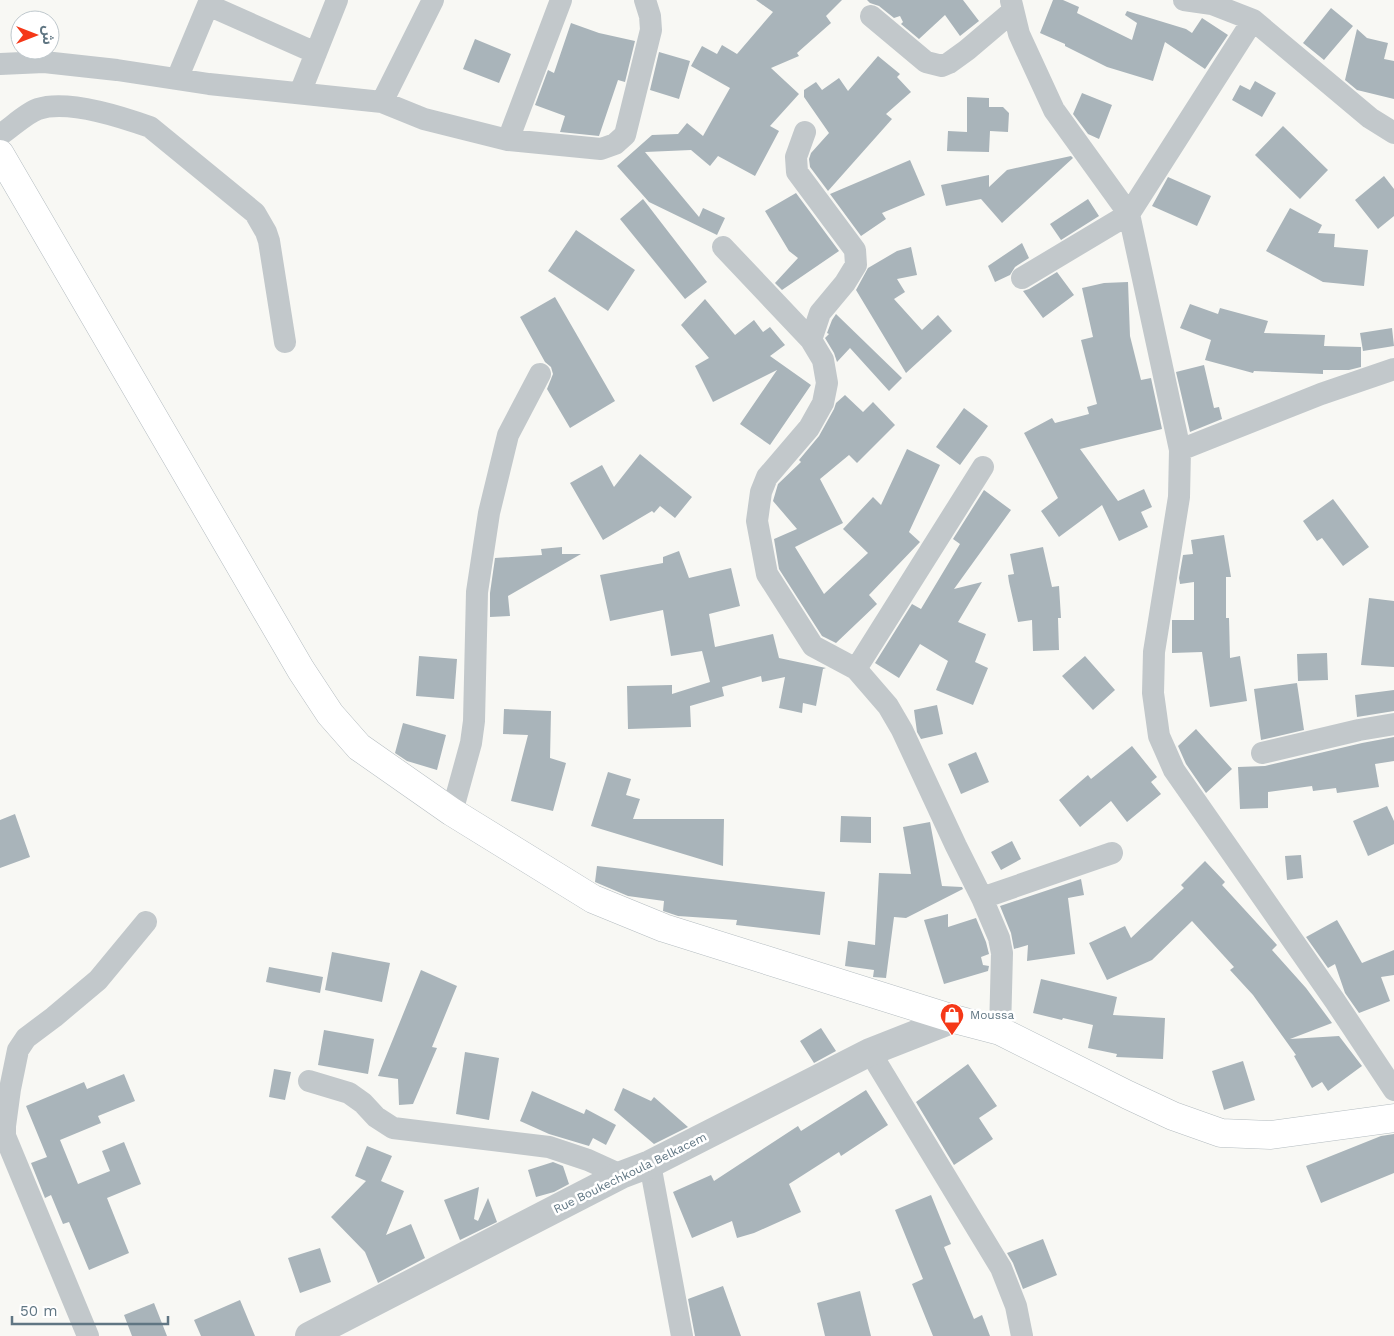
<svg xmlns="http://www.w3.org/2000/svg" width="1394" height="1336" viewBox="0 0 1394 1336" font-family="'Work Sans','Noto Sans Arabic',sans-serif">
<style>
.building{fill:#a9b4ba}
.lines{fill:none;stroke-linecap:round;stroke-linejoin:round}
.secondary-casing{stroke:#b4bcc0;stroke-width:29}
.minor{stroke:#c2c8cb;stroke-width:22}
.tertiary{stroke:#c2c8cb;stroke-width:28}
.secondary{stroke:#fff;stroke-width:28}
.labels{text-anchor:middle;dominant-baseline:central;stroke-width:5;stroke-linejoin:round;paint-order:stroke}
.poi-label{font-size:12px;fill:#607683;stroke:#fff;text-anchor:start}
.street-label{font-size:12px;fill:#607683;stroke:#fff}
</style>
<rect width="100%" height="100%" fill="#f8f8f4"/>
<path class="building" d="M756 0H842L826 16 831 23 797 53 799 56 771 68 799 94 770 126 779 131 755 176 718 156 710 166 691 150 645 152 699 217 703 208 725 218 717 235 649 202 617 166 652 135 678 134 687 123 703 136 730 88 691 66 702 46 717 54 722 45 737 54 773 12Z
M867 0H963L979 21 960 36 945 15 919 39 901 24 903 22 900 16 894 18 879 6 870 3Z
M1053 0H1063L1079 7 1077 13 1132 40 1137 23 1125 15 1127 11 1186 29 1192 33 1202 18 1228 35 1205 69 1165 42 1153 81 1107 67 1065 46V44L1040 33Z
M1331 8 1353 26 1324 60 1303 43Z
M571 23 599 33 635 41 625 82 618 80 599 136 560 132 565 116 535 105 548 70 554 73Z
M1357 29 1367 38 1388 43 1384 59 1394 61V99L1357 90 1345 80Z
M475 39 511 54 499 83 463 69Z
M659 52 690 61 679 99 650 90Z
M878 56 900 74 897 77 911 92 886 114 892 119 828 191 810 167 809 159 811 153 829 133 804 97V90L816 82 822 90 839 78 848 91Z
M1255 81 1276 93 1262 117 1232 100 1240 85 1250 90Z
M1082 93 1112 105 1099 139 1088 134 1073 114Z
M967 97 989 98V107H1003L1009 113 1008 132 990 131 989 152 947 151 948 131 967 132Z
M1283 126 1328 170 1300 199 1255 155Z
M1071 156 1073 158 1002 223 981 199 946 206 941 185 989 175V187L1007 170Z
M910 160 925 195 882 213 886 219 861 236 830 194Z
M1384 176 1394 189V216L1378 229 1355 200Z
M1168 177 1211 196 1197 226 1152 206Z
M796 193 839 251 782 290 775 283 798 258 789 251 765 211Z
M643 199 707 282 685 299 620 219Z
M1088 199 1099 216 1061 240 1050 224Z
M1290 208 1322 225 1318 233 1335 234 1334 247 1368 250 1364 286 1323 282 1266 251Z
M576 230 635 270 608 311 548 271Z
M1022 243 1029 258 1015 267 1010 275 995 282 988 266Z
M911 247 917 275 897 279 905 292 894 299 922 330 938 315 952 331 906 373 856 290 868 268 897 251Z
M1057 272 1074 295 1043 318 1023 291 1029 289Z
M1128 282 1130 336 1141 380 1151 378 1162 429 1080 449 1118 501 1144 489 1152 507 1141 512 1148 527 1119 541 1102 505 1059 537 1041 511 1058 498 1024 433 1052 418 1055 423 1089 414 1087 407 1097 404 1081 340 1093 337 1082 288 1104 283Z
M555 297 615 401 570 428 547 389 553 374 551 367 545 362 520 317Z
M705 299 735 335 754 320 763 332 770 327 785 345 770 356 811 385 770 445 740 424 777 370 713 402 695 366 709 358 681 325Z
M1190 304 1218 314 1220 308 1268 321 1264 333 1325 335 1324 346 1361 347V367L1349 370H1323V374L1254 371 1253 373 1205 360 1211 340 1180 328Z
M836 314 902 378 889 391 850 348 837 362 834 353 825 338 829 334 827 333 832 320Z
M1392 328 1394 346 1363 351 1360 333Z
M1204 365 1214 408 1219 407 1222 419 1190 432 1176 372Z
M845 395 863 412 873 402 895 425 857 463 849 455 820 479 843 523 795 547 824 594 868 553 843 529 873 497 881 505 907 449 940 465 909 532 920 542 869 595 877 604 836 643 822 636 779 569 774 539 797 529 773 501 778 484 801 462 799 460 819 436 834 409 836 403Z
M964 408 988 426 960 465 936 447Z
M640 454 692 497 675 518 660 506 654 513 652 511 603 540 570 483 602 465 614 487Z
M984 490 1011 510 954 589 982 582 958 622 986 634 975 662 988 668 973 705 936 690 948 661 920 644 899 678 875 663 912 604 921 609 960 544 953 539Z
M1333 499 1369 547 1343 566 1322 538 1317 541 1303 521Z
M1224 535 1231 577H1226V618H1229L1230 658 1240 656 1247 701 1210 707 1202 652 1172 653V620H1194V582L1180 584 1179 578 1183 555 1193 554 1191 540Z
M562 547V554H581L508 596 510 616 490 617V593L495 558 542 555 541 549Z
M1043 547 1052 587 1059 586 1061 618H1058L1059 650 1033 651 1032 620 1018 622 1009 582 1008 575 1014 574 1010 554Z
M679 551 689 578 731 568 740 606 709 614 715 647 773 634 779 658 826 668 823 669 816 706 803 703 802 713 779 708 785 677 762 682 761 676 722 687 724 696 690 706 691 727 628 729 627 686 672 685V694L710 682 702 651 671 656 663 610 610 621 600 575 663 563V557Z
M1369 598 1394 601V667L1361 665Z
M1327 653 1328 680 1298 681 1297 654Z
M419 656 457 659 454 699 416 696Z
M1085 656 1115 690 1093 710 1062 676Z
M1297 683 1304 730 1261 740 1254 689Z
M1394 690V711L1357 717 1355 695Z
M937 705 943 734 921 739 917 732 914 710Z
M504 709 551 711 550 758 566 763 553 811 511 801 528 735 503 734Z
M403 723 446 735 437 770 407 761 395 753Z
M1196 729 1232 769 1206 793 1186 764 1178 746Z
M1394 737V761L1375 764 1379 787 1337 793 1336 788 1313 791 1312 786 1268 792V808L1240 809 1238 767 1265 766 1362 743Z
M1132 746 1157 777 1151 782 1161 794 1127 822 1111 801 1080 827 1059 800 1088 775 1091 779Z
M976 752 989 782 961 794 948 764Z
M608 772 631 779 626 795 640 799 633 819H724L723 866 591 826Z
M1387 806 1394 821V844L1368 856 1353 821Z
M15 814 30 857 0 868V820Z
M841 816 871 817V843L840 842Z
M930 822 942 886 962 887 963 889 906 918 894 917 886 978 873 977 874 970 845 966 848 941 875 945 879 873 911 874 903 827Z
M1012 841 1021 859 1001 870 991 852Z
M1301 855 1303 878 1287 880 1285 856Z
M1205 861 1225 882 1222 885 1277 945 1272 950 1306 988 1332 1023 1290 1039 1339 1036 1362 1066 1328 1091 1322 1082 1312 1088 1294 1056 1296 1055 1253 995 1230 970 1234 967 1192 921 1152 960 1107 980 1089 943 1125 926 1131 938 1184 888 1181 885Z
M597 866 825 892 820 935 736 925 737 920 678 916 663 911 664 901 628 896 595 882Z
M1081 879 1084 895 1068 898 1075 954 1027 961 1028 945 1014 949 1011 933 1000 906Z
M948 914V927L976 918 986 942 989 954 981 957 983 965 989 966 988 971 944 984 924 920Z
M1337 920 1362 963 1394 950V975L1381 977 1390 1001 1359 1013 1345 993 1335 964 1328 968 1306 937Z
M332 952 390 963 382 1002 325 990Z
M269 967 323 977 320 993 266 982Z
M421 970 457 986 432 1047 437 1048 413 1104 399 1105 398 1079 378 1076Z
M1041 979 1117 997 1113 1015 1165 1018 1163 1059 1116 1057 1117 1054 1088 1048 1093 1025 1063 1018 1062 1020 1033 1013Z
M821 1028 836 1051 814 1063 800 1041Z
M324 1030 374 1039 368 1074 318 1065Z
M465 1052 499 1058 489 1120 456 1114Z
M1243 1061 1255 1100 1224 1110 1212 1071Z
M968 1064 997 1106 979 1118 993 1139 954 1165 916 1102Z
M274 1069 291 1072 285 1100 269 1097Z
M124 1074 135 1101 98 1116 101 1123 60 1140 78 1184 110 1171 102 1151 124 1142 141 1184 107 1198 129 1253 89 1270 69 1222 63 1224 51 1195 45 1198 31 1163 47 1157 26 1106 84 1082 87 1089Z
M623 1088 651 1101 654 1097 688 1127 654 1144 614 1110Z
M866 1090 888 1125 841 1156 839 1152 789 1184 801 1212 754 1233 737 1238 732 1221 692 1238 673 1192 711 1175 714 1181 798 1126 801 1131Z
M532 1091 584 1114 586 1109 616 1125 606 1145 593 1138 589 1146 549 1134 520 1121Z
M1394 1134V1173L1321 1203 1306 1166 1381 1136Z
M367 1146 392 1156 381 1181 404 1191 386 1235 411 1224 425 1258 378 1283 365 1252 331 1217 366 1181 355 1176Z
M553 1162 563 1166 569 1184 554 1192 536 1197 528 1170Z
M479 1187 474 1219 478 1221 488 1198 497 1222 460 1240 444 1200Z
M931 1195 951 1244 944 1247 974 1319 982 1315 990 1336H933L912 1284 923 1279 895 1210Z
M1043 1239 1057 1275 1023 1289 1013 1263 1007 1253Z
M320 1248 331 1282 300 1293 288 1258Z
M723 1286 741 1336H695L688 1299Z
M860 1291 871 1336H825L817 1303Z
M240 1300 255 1336H201L194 1320Z
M154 1303 167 1336H132L124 1315Z"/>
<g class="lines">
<g class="secondary-casing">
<path id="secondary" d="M0 154 301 670 330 714 359 747 452 812 593 899 664 928 954 1019 1000 1031 1128 1095 1173 1116 1221 1133 1271 1135 1394 1118"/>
</g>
<path class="minor" d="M1184 0 1212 4 1253 20 1370 118 1394 133
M1011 1 1019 34 1054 110 1129 214 1022 278
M208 5 316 53
M871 16 926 62 942 66 949 63 967 50 1013 11
M1253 20 1129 214 1180 450 1179 497 1154 652 1153 693 1159 736 1174 770 1335 1001 1394 1090
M0 64 44 62 117 70 209 84 382 102 424 119 508 140 601 149 615 144 625 135 651 30 650 16 645 0
M177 79 210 0
M300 93 337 0
M382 102 433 0
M805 132 796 157 797 172 855 250 856 265 845 283 820 313 811 340 823 360 827 383 823 403 809 428 767 477 761 492 757 521 767 574 813 646 856 669
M0 135C11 128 26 113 38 109 67 99 122 117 150 127L255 213 266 232 269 241 285 342
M508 140 561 0
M723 247 811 340
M1180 450 1321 394 1394 369
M983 467 856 669 888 706 902 730 956 846 982 898 999 938 1002 953 1000 1031
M1262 753 1359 730 1394 724
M452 812 471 743 474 721 477 592 489 513 508 435 540 374
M982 898 1112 853
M870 1052 1001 1268 1016 1306 1022 1336
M309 1081 349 1093 363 1103 376 1117 393 1128 549 1147 588 1160 621 1175
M650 1164 682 1336
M88 1336 5 1136V1126L10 1089 18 1050 26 1038 54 1017 98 980 146 922"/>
<path class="tertiary" d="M309 1336 621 1175 650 1164 870 1052 954 1019"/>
<use href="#secondary" class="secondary"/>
</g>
<defs>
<g id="shop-pin" transform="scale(1.25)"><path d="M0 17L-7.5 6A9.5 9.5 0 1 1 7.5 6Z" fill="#f53818" stroke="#fff"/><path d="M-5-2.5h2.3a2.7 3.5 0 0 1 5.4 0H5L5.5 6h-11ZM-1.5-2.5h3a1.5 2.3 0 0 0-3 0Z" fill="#fff"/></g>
</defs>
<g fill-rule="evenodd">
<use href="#shop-pin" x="952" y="1015"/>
</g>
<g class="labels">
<g class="poi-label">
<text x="970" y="1015">Moussa</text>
</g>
<g class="street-label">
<text transform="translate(630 1173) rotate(-26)">Rue Boukechkoula Belkacem</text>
</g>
</g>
<g transform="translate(35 35) rotate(90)"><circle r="24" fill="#ffffff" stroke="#bfc8cd"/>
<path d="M0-4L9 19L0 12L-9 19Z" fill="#f53818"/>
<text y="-8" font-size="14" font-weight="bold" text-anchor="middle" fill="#607683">ش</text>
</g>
<path d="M12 1316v8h156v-8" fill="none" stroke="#607683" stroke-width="2.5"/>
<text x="20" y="1316" font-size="15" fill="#607683" stroke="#ffffff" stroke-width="4" paint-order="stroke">50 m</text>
</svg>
